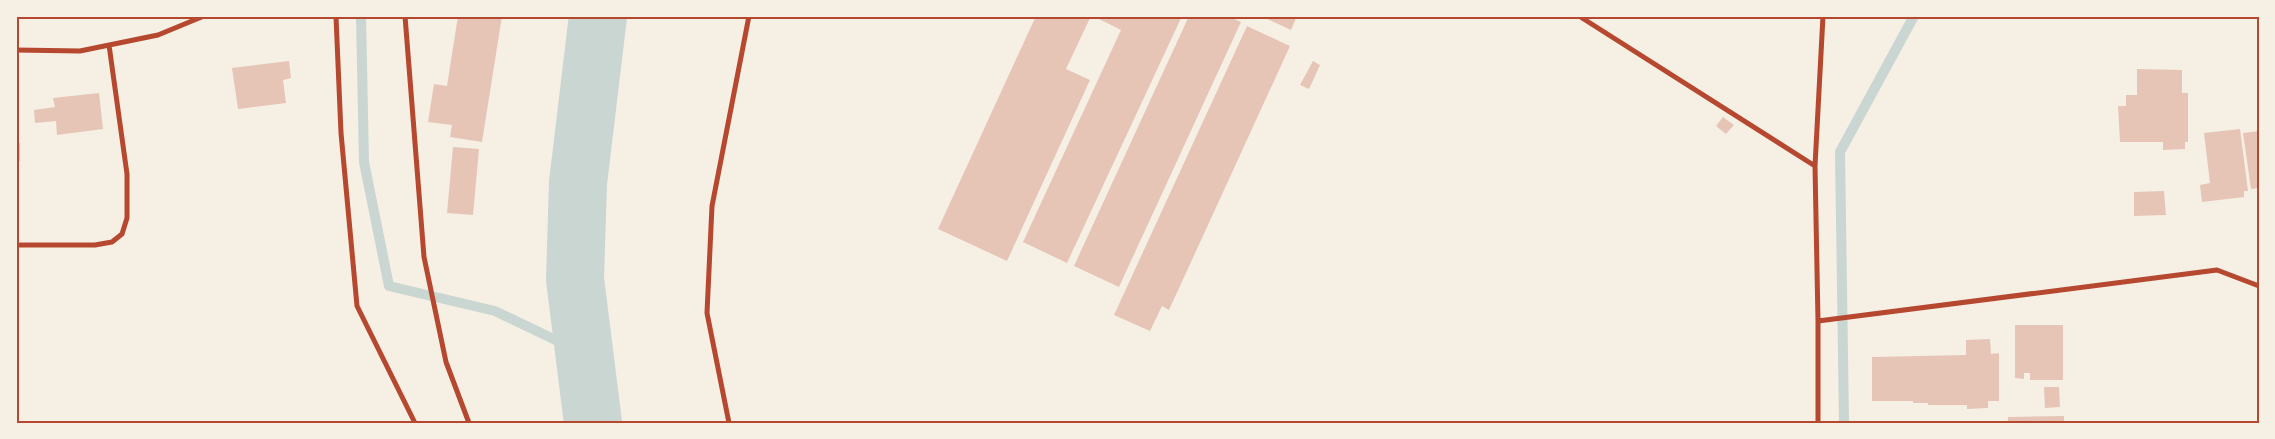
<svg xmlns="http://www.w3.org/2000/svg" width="2275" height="439" viewBox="0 0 2275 439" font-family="Ubuntu,sans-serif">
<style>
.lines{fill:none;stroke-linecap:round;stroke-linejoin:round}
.stream{stroke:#c9d6d2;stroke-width:10}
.river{stroke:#c9d6d2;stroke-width:58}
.building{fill:#e6c5b7}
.minor{stroke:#b5482f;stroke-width:5}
.neatline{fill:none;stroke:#b5482f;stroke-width:2}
</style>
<rect width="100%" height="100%" fill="#f6efe4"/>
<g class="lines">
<path class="stream" d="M361 16 364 162 389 286 495 311 585 354
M1844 423 1840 152 1914 16"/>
<path class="river" d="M593 423 575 279 578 183 598 16"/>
</g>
<path class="building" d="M458 16H502L482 142 450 137 452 125 428 122 434 84 447 86Z
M1036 16H1091L1066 69 1090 80 1007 261 938 229Z
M1098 16H1182L1067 263 1023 242 1121 30 1097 18Z
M1189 16H1228L1241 22 1119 287 1074 266Z
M1261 16H1297L1291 30Z
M1247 26 1290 46 1169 310 1162 306 1150 331 1114 315Z
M289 61 291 78 283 80 286 103 238 109 232 68Z
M1313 61 1320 65 1309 89 1300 85Z
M2137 69 2182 70V93H2188V142H2185V149L2163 150V142H2120L2118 106H2126V95H2137Z
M99 93 103 129 57 135 56 121 35 123 34 110 55 107 53 98Z
M1723 117 1734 125 1726 134 1716 126Z
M2240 129 2248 191H2244V197L2202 202 2200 185 2210 183 2204 133Z
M2259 131V188L2251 189 2243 133Z
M16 143H20V161H16Z
M453 147 479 149 473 215 447 213Z
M2164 191 2166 215 2134 216V192Z
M2015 325H2063V380H2030V373H2024V379L2015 378Z
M1990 339 1991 354 1999 353V401H1988V408L1967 409V405H1928V403H1913V401H1872V357L1966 355V340Z
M2044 387H2059L2060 407 2045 408Z
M2064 416V423H2008V417Z"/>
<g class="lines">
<path class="minor" d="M405 16 424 257 446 362 469 423
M1579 16 1815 166
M336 17 341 133 357 306 415 423
M16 50 80 51 158 35 204 16
M16 245H95L112 242 122 234 127 218V174L109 45
M1818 321 2217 270 2259 286
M729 423 707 313 712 206 749 16
M1818 423V321L1815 166 1823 16"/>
</g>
<rect width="2275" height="439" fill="none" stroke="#f6efe4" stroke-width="35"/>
<rect x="18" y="18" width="2240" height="404" class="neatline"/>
</svg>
